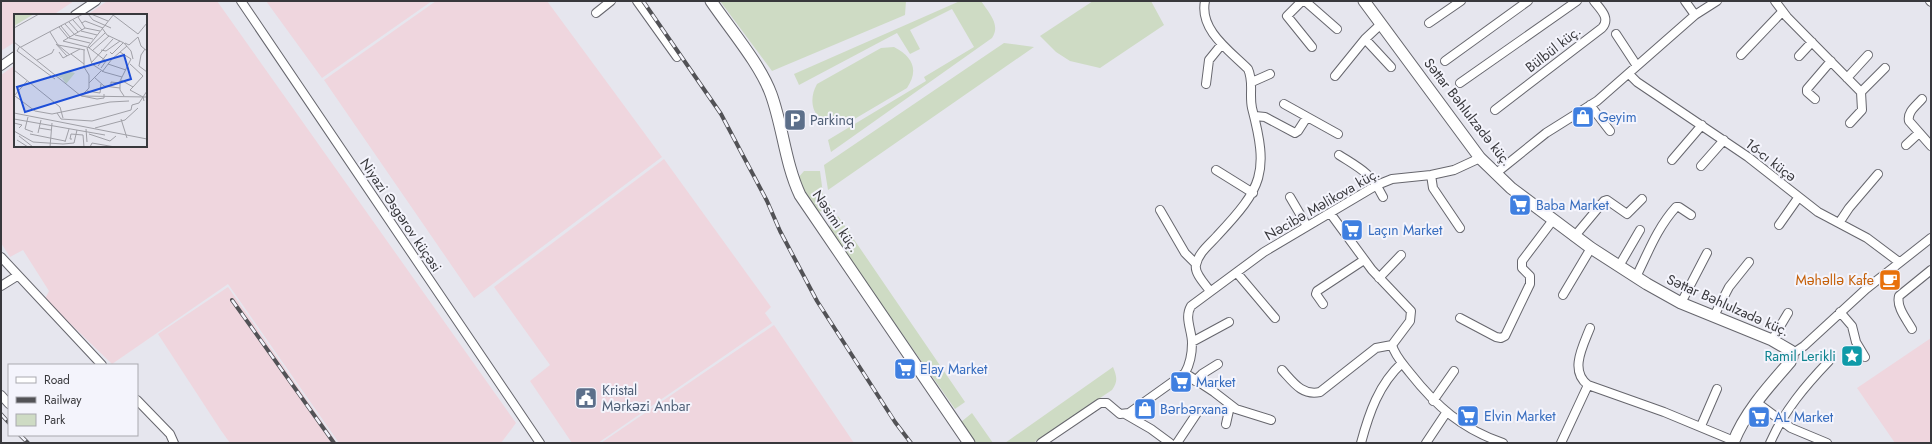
<svg xmlns="http://www.w3.org/2000/svg" width="1932" height="444" viewBox="0 0 1932 444" font-family="Jost,sans-serif">
<style>
.industrial{fill:#efd6de}
.green{fill:#cedbc4}
.lines{fill:none;stroke-linecap:round;stroke-linejoin:round}
.street-casing{stroke:#66666d;stroke-width:10}
.secondary-casing{stroke:#66666d;stroke-width:13}
.street{stroke:#fff;stroke-width:8}
.secondary{stroke:#fff;stroke-width:11}
.rail-casing{stroke:#525256;stroke-width:4}
.rail{stroke:#f4f4fc;stroke-width:2.5;stroke-dasharray:8;stroke-linecap:butt}
.labels{text-anchor:middle;dominant-baseline:central;stroke-width:4;stroke-linejoin:round;paint-order:stroke}
.street-label{font-size:14px;fill:#38383c;stroke:#f4f4fc}
.shop-label{font-size:14px;fill:#366cbe;stroke:#f4f4fc;text-anchor:start}
.service-label{font-size:14px;fill:#4e5e75;stroke:#f4f4fc;text-anchor:start}
.food-label{font-size:14px;fill:#c56008;stroke:#f4f4fc;text-anchor:end}
.culture-label{font-size:14px;fill:#0d838f;stroke:#f4f4fc;text-anchor:end}
.inset-road{fill:none;stroke:#a0a0a7;stroke-width:1}
.view{fill:#1d4ed8;fill-opacity:0.15;stroke:#1d4ed8;stroke-width:2}
.inset-edge{fill:none;stroke:#38383c;stroke-width:2}
</style>
<rect width="100%" height="100%" fill="#e6e6ee"/>
<path class="industrial" d="M1 1H74L53 15H15V42L1 51Z
M107 1H217L516 423 501 443H339L228 284 112 364 45 299 49 291 23 250 10 257 1 243V75L15 65V146H146V15H87Z
M266 1H432L322 78Z
M436 1H547L662 157 474 298 324 80Z
M664 159 771 307 765 313 772 323 598 443H572L530 381 550 365 494 287Z
M228 287 337 443H230L220 429 158 334Z
M774 325 854 443H601Z
M1931 338V443H1895L1857 388Z"/>
<path class="green" d="M720 1H906L905 15 772 71Z
M960 1H981C989 13 1001 25 992 38L831 152 828 140 926 81 924 77 974 47 952 9 910 30 920 49 910 54 897 33 799 85 794 74Z
M1093 1H1151L1164 25 1100 68 1070 61 1056 52 1040 36Z
M1004 43 1034 47 828 190 824 165Z
M894 47C913 57 919 70 907 88L846 124C820 130 804 107 817 84L881 48Z
M804 171H820L823 194 832 208 818 212 799 182 798 178Z
M838 216 965 402 955 409 828 228Z
M1113 367C1117 377 1118 381 1112 390L1033 443H1005Z
M972 413 993 443H976L961 422Z"/>
<g class="lines">
<g class="street-casing">
<path id="street" d="M241 1 540 443
M637 1 677 57
M1205 1C1199 30 1230 51 1248 69 1254 82 1249 94 1252 108 1269 173 1263 187 1217 236 1210 244 1198 253 1196 265 1194 273 1205 284 1210 291
M1302 1 1287 16 1312 47
M1305 1 1337 29
M1685 1 1695 15
M1775 1 1787 17 1861 92 1862 110 1850 123
M1930 1 1931 2
M596 13 611 1
M75 15 96 1
M1429 23 1461 1
M1616 34 1637 66
M1365 39 1391 67
M1741 55 1782 12
M1799 56 1812 42
M1445 61 1528 1
M1 66 15 56
M1629 74 1637 82 1748 157 1818 212 1867 238 1899 262
M1335 76 1365 39 1381 24
M1847 78 1868 55
M1252 82 1270 74
M1460 83 1577 1
M1206 84 1209 60 1222 44
M1861 92 1885 68
M1815 99 1807 92V89L1831 61
M1922 99C1916 106 1907 112 1909 121L1931 146
M1284 104 1338 134
M1590 105 1610 131
M1495 110 1602 28C1611 18 1600 9 1594 1
M1255 116 1265 117 1295 133 1298 131 1307 117
M1906 145 1919 133
M1339 155C1361 169 1371 173 1383 197
M1672 160 1702 125
M1701 166 1724 140
M1216 170 1253 193
M1495 174 1546 133 1597 101 1695 15 1717 1
M1431 175 1433 188 1460 228
M1290 197 1307 226
M1160 210 1185 253 1196 264
M1330 213 1372 270 1411 311 1410 321 1392 345C1395 356 1403 364 1410 373 1436 406 1462 429 1503 443
M1839 223 1849 208 1878 174
M1779 225 1798 198
M1574 237 1604 201 1607 200 1627 214 1642 199
M1 257 102 365
M1619 266 1640 230
M1237 273 1275 318
M1636 277C1648 253 1657 228 1676 207H1679L1691 215
M1379 278 1401 255
M1 286 17 276
M1563 295 1591 248
M1681 303 1707 253
M1323 304 1316 294 1317 291 1364 260
M1840 312 1852 326 1856 342 1865 357
M1714 316 1729 287 1749 262
M1460 318 1496 337 1501 338 1505 336 1530 284V276L1522 268V261L1553 220
M1912 329C1907 320 1896 307 1899 296L1931 270
M1772 340 1788 313
M1192 342 1229 322
M1792 354 1804 346 1866 289 1931 238
M1282 370C1293 382 1302 396 1320 392L1376 348 1392 345
M1185 373 1214 392 1236 409 1271 420
M1195 381 1202 374 1218 364
M1588 385C1569 371 1583 346 1590 328
M1 395 9 404
M137 400 170 434 174 443
M1433 401 1454 371
M1756 402 1791 428 1827 443
M1125 414 1151 429 1170 443
M1226 424 1230 406
M1701 426 1717 389
M1041 443 1100 403H1107L1120 414 1129 413 1185 373C1190 364 1192 353 1192 343 1192 330 1184 318 1191 306L1264 252 1377 185 1392 179 1431 175 1454 170 1480 158
M1177 443 1197 413
M1361 443C1369 413 1379 384 1402 363
M1426 443 1446 413
M1561 443 1588 385 1664 412 1734 441
M1770 443C1784 411 1805 386 1829 361"/>
</g>
<g class="secondary-casing">
<path id="secondary" d="M711 1C730 29 760 64 771 94 783 127 785 163 800 195L969 443
M1364 1 1480 158 1511 188 1591 248 1647 284 1681 303 1772 340 1791 351 1792 357 1790 362C1769 386 1745 412 1733 443"/>
</g>
<use href="#street" class="street"/>
<use href="#secondary" class="secondary"/>
<g class="rail-casing">
<path id="rail" d="M643 1 721 114 767 201 780 231 817 301 895 422 911 443
M232 300 334 443
M1 414 9 423
M20 435 28 443"/>
</g>
<use href="#rail" class="rail"/>
</g>
<defs>
<g id="shop-square" transform="scale(1.15)"><rect x="-9" y="-9" width="18" height="18" rx="4" fill="#3f7fe0" stroke="#f4f4fc"/><path d="M-5-2.5h2.3a2.7 3.5 0 0 1 5.4 0H5L5.5 6h-11ZM-1.5-2.5h3a1.5 2.3 0 0 0-3 0Z" fill="#fff"/></g>
<g id="parking-square" transform="scale(1.15)"><rect x="-9" y="-9" width="18" height="18" rx="4" fill="#5c6f8a" stroke="#f4f4fc"/><path d="M-3.5-5.5H1a3.5 3.5 0 0 1 0 7H-1V5.5H-3.5ZM-1-3.4V-.6H.8a1.4 1.4 0 0 0 0-2.8Z" fill="#fff"/></g>
<g id="supermarket-square" transform="scale(1.15)"><rect x="-9" y="-9" width="18" height="18" rx="4" fill="#3f7fe0" stroke="#f4f4fc"/><path d="M-6-5.5h2.5l.6 2H6L4.5 2H-2.5L-4.4-4H-6ZM-1.5 3.2a1.3 1.3 0 1 0 .1 0ZM3 3.2a1.3 1.3 0 1 0 .1 0Z" fill="#fff"/></g>
<g id="cafe-square" transform="scale(1.15)"><rect x="-9" y="-9" width="18" height="18" rx="4" fill="#e8710a" stroke="#f4f4fc"/><path d="M-5.5-4.5H6V0H3Q3 3.5 0 3.5H-2.5Q-5.5 3.5-5.5 0ZM3-3.2v2h1.7v-2ZM-6 4.5H4V6H-6Z" fill="#fff"/></g>
<g id="sight-square" transform="scale(1.15)"><rect x="-9" y="-9" width="18" height="18" rx="4" fill="#0f9aa8" stroke="#f4f4fc"/><path d="M0-6L1.8-2.2L6-1.7L2.9 1.2L3.7 5.4L0 3.3L-3.7 5.4L-2.9 1.2L-6-1.7L-1.8-2.2Z" fill="#fff"/></g>
<g id="civic-square" transform="scale(1.15)"><rect x="-9" y="-9" width="18" height="18" rx="4" fill="#5c6f8a" stroke="#f4f4fc"/><path d="M-.6-6.5H3V-4.5H.6V-3L4-1V1h2V6H-6V1h2V-1L-.6-3ZM-1.2 2.5V6h2.4V2.5Z" fill="#fff"/></g>
</defs>
<g fill-rule="evenodd">
<use href="#shop-square" x="1583" y="117"/>
<use href="#parking-square" x="795" y="120"/>
<use href="#supermarket-square" x="1520" y="205"/>
<use href="#supermarket-square" x="1352" y="230"/>
<use href="#cafe-square" x="1890" y="280"/>
<use href="#sight-square" x="1852" y="356"/>
<use href="#supermarket-square" x="905" y="369"/>
<use href="#supermarket-square" x="1181" y="382"/>
<use href="#civic-square" x="586" y="398"/>
<use href="#shop-square" x="1145" y="409"/>
<use href="#supermarket-square" x="1468" y="416"/>
<use href="#supermarket-square" x="1759" y="417"/>
</g>
<g class="labels">
<g class="street-label">
<text transform="translate(1553 49) rotate(-38)">Bülbül küç.</text>
<text transform="translate(1468 112) rotate(52)">Səttar Bəhlulzadə küç.</text>
<text transform="translate(1771 160) rotate(38)">16-cı küçə</text>
<text transform="translate(1322 204) rotate(-30)">Nəcibə Məlikova küç.</text>
<text transform="translate(401 215) rotate(56)">Niyazi Əsgərov küçəsi</text>
<text transform="translate(836 221) rotate(56)">Nəsimi küç.</text>
<text transform="translate(1728 305) rotate(24)">Səttar Bəhlulzadə küç.</text>
</g>
<g class="shop-label">
<text x="1598" y="117">Geyim</text>
<text x="1536" y="205">Baba Market</text>
<text x="1368" y="230">Laçın Market</text>
<text x="920" y="369">Elay Market</text>
<text x="1196" y="382">Market</text>
<text x="1160" y="409">Bərbərxana</text>
<text x="1484" y="416">Elvin Market</text>
<text x="1774" y="417">AL Market</text>
</g>
<g class="service-label">
<text x="810" y="120">Parkinq</text>
<text x="602" y="390">Kristal<tspan x="602" dy="16">Mərkəzi Anbar</tspan></text>
</g>
<g class="food-label">
<text x="1874" y="280">Məhəllə Kafe</text>
</g>
<g class="culture-label">
<text x="1836" y="356">Ramil Lerikli</text>
</g>
</g>
<g transform="translate(14 14)">
<rect width="133" height="133" fill="#e6e6ee"/>
<path d="M0 0H20L0 12ZM52 57 61 59 52 70 48 64 51 62 47 64 42 61Z" fill="#cedbc4"/>
<path class="inset-road" d="M74 0 79 6 97 14M77 0 94 7M100 0 73 34 78 50 90 58 108 63M99 1 124 20M64 3 71 14 86 17M59 6 68 16M55 8 64 18M68 9 71 7 89 14M51 10 61 21 79 25M47 12 56 23M45 13 54 24M0 14 25 0M88 14 93 21 110 29 117 37 119 45M67 17 83 21M36 18 44 31 71 36M124 20 133 9M55 24 76 29M49 27 71 14M49 27 73 33M0 28 67 82M111 29 115 31 124 23 127 32 133 37M42 30 53 42M44 31 56 41M6 32 3 37 41 65M7 33 69 0M74 33 92 47 87 54M75 34 91 19M131 35 127 41 125 52 133 58M87 36 92 37 106 27M78 37 95 22M45 38 49 44 66 35M96 38 98 40 109 29M106 38 117 45 106 67V76L110 82M57 40 70 50M23 46 38 39 40 35M77 49 99 25M94 50 112 56M84 52 93 40M0 56 46 93 49 104M88 58 98 45 113 32M80 63 90 72 106 74M107 66 119 73 129 62 116 50M75 69 87 57M97 72V68L106 69M119 73 116 76 129 83 130 87M73 77 86 79 87 70M0 82 13 67M1 82 21 97 38 100 96 88 115 87M67 82 133 83M67 82 75 74V61L70 53V36M68 82 83 85 90 84V80M118 91 125 89 133 77M0 99 133 125M43 99 47 105 78 107 117 96 118 91M14 103 11 115 19 118M0 105 91 121M107 105 113 124M0 109 8 111 5 114M25 114 37 116M81 114 111 106 124 94M72 115 73 128M0 117 19 128 49 130 60 129 63 116M24 119 27 106M16 120 51 127M75 120 96 127 102 122M5 122 19 133M58 125H56L57 120 69 121 70 133M3 126 14 133M51 128 55 115M36 133 38 109M76 133 78 129 101 133"/>
<path class="view" d="M110 41 117 65 11 98 3 73Z"/>
<rect width="133" height="133" class="inset-edge"/>
</g>
<rect width="1932" height="444" fill="none" stroke="#38383c" stroke-width="4"/>
<rect x="8" y="364" width="130" height="72" fill="#f4f4fc" stroke="#a9a9af"/>
<rect x="16" y="377" width="20" height="6" fill="#ffffff" stroke="#a9a9af"/>
<text x="44" y="384" font-size="12" fill="#38383c">Road</text>
<rect x="16" y="397" width="20" height="6" fill="#525256" stroke="#a9a9af"/>
<text x="44" y="404" font-size="12" fill="#38383c">Railway</text>
<rect x="16" y="414" width="20" height="12" fill="#cedbc4" stroke="#a9a9af"/>
<text x="44" y="424" font-size="12" fill="#38383c">Park</text>
</svg>
